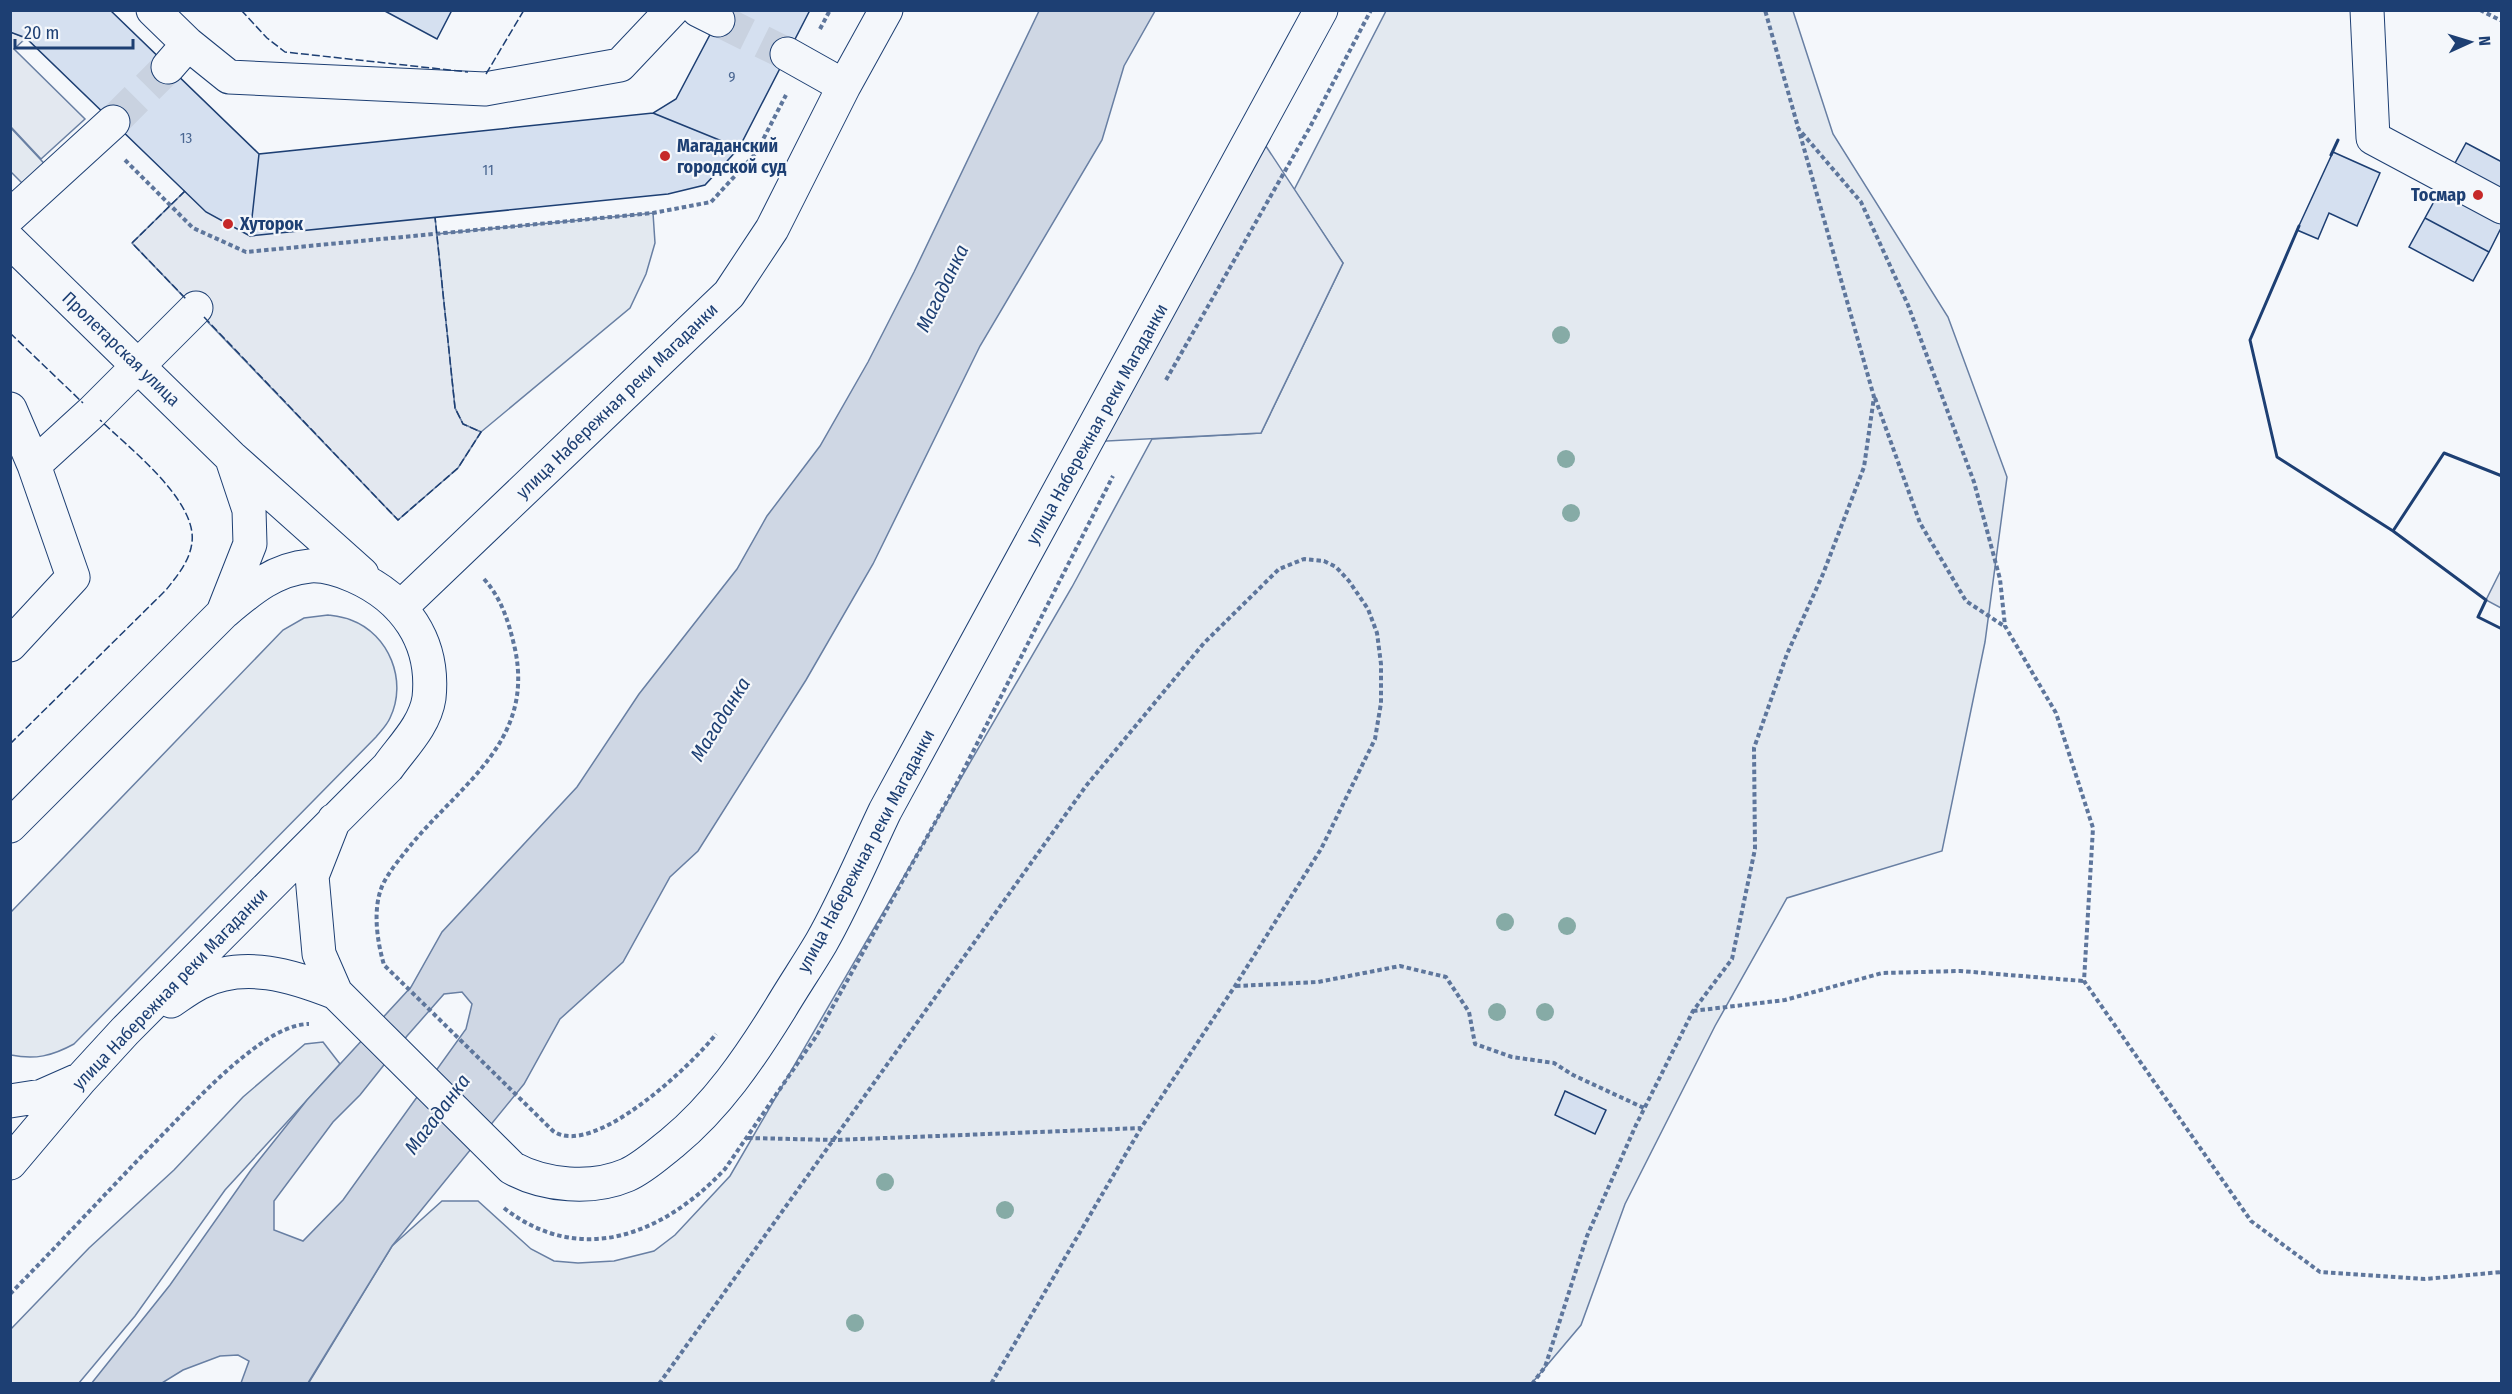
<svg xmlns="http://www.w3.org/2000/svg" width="2512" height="1394" viewBox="0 0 2512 1394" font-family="'Fira Sans Condensed',sans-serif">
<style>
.green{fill:#e3e9f0;stroke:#687fa3;stroke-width:1.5}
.parking{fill:#e3e8f0;stroke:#687fa3;stroke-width:1.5}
.water{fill:#cfd7e4;stroke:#687fa3;stroke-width:1.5;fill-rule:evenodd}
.building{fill:#d5e0f0;stroke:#1d3f73;stroke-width:1.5}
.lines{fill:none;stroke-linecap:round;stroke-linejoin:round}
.minor-tunnel{stroke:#c9d2e0;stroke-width:33;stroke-dasharray:33 16;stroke-linecap:butt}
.minor-casing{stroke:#1d3f73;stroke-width:35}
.path{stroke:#5e769c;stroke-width:4;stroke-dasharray:4.5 3;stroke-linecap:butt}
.minor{stroke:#f4f7fb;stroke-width:33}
.fence{stroke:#1d3f73;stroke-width:1.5;stroke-dasharray:8 3;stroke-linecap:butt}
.wall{stroke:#1d3f73;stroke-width:3}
.tree{fill:#86aba6}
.poi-dot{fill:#c62828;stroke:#f4f7fb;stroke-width:2}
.labels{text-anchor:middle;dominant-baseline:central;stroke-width:4.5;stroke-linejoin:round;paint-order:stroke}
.number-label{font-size:15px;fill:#4b6792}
.poi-label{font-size:18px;font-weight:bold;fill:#1d3f73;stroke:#f4f7fb;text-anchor:start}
.street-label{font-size:18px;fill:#1d3f73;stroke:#f4f7fb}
.water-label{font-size:20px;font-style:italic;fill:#1d3f73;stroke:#f4f7fb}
</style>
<rect width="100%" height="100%" fill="#f4f7fb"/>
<path class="green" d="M1386 11H1793L1833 134 1948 317 2007 477 1985 642 1942 851 1787 898 1715 1026 1625 1204 1581 1325 1532 1383 308 1384 392 1246 442 1201H478L531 1249 554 1261 578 1263 614 1261 654 1251 675 1235 730 1176 1072 587 1152 439 1261 433 1343 263 1294 190Z
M10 127 55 175 34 195 11 172Z
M653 213 655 243 646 274 630 308 481 432 463 424 455 408 436 234Z
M328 615C335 616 344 617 351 620 389 634 408 681 390 718 387 725 381 731 376 737L74 1044C52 1056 35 1060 11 1055V912L283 630 304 618Z
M323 1042 340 1064 225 1190 135 1316 79 1383H11L10 1330 89 1248 174 1170 243 1097 305 1044Z"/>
<path class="parking" d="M11 32 26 38 14 49 85 119 41 159 11 127Z
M1256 131 1343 263 1261 433 1088 442Z
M185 191 435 217 455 408 463 424 481 432 458 468 398 520 132 243Z
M2501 570V608L2486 600Z"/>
<path class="water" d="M1039 11H1155L1124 66 1102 140 980 346 873 564 806 680 698 851 670 877 623 962 560 1019 524 1084 392 1246 308 1383H241L249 1361 238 1355 220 1356 183 1370 162 1383 91 1384 170 1285 251 1170 307 1100 411 987 442 932 577 787 639 694 737 569 767 516 820 446 868 362 914 272ZM462 992 472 1004 466 1029 343 1200 303 1241 274 1230V1201L333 1122 360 1095 407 1036 444 994Z"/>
<path class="building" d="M10 10H110L259 154 250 236 206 212 26 38 10 32Z
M383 10H452L437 39Z
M723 10H810L739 148 653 113 676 99Z
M653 113 739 148 705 185 668 194 250 236 259 154Z
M2466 143 2502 162V226L2489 252 2425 218Z
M2333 152 2380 173 2357 226 2329 213 2318 239 2297 230Z
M2425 218 2489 252 2473 281 2409 247Z
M1565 1091 1606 1110 1595 1134 1555 1115Z"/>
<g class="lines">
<path class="minor-tunnel" d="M718 20 787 54
M113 122 168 67"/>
<g class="minor-casing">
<path id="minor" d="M153 10 188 44
M698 10 718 20
M2367 10 2373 138 2502 207
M787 54 844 86
M168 67 188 44 229 77 485 89 620 65 672 10
M10 216 113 122
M10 241 231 457 362 574
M10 409 34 465
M400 608 729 294 772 229 844 86 886 10
M224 610 250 544 249 510 232 459
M10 645 73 577 34 465 92 412 196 308
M334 820 312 876 319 954 336 993 512 1168C545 1186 592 1190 627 1175 643 1168 658 1154 672 1143 717 1106 749 1059 780 1009 793 987 808 965 821 943 845 901 864 855 885 811L1321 10
M10 826 223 613C249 591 274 569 310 566 325 565 340 570 354 576 404 598 435 641 429 698 425 725 403 746 388 767L125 1031 80 1080 10 1163
M171 1001C180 995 189 988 199 983 244 960 293 976 336 993
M10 1101 42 1096 76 1081"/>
</g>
<path class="path" d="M2480 10 2502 21
M820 29 830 10
M1797 127 1861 202 1908 305 1974 482 2000 579 2005 626 2056 713 2093 828 2084 981 2251 1221 2320 1272 2425 1279 2502 1272
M125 160 193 228 246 252 653 213 711 202 756 153 786 95
M1166 380 1310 127 1371 10
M1875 398 1920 523 1966 601 2004 626
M484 579C502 599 509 623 515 649 535 744 457 786 406 851 398 861 389 872 383 884 372 908 377 941 384 965L553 1131C593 1159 692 1065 716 1034
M1236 986 1318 982 1400 966 1446 977 1469 1012 1475 1044 1512 1057 1554 1063 1573 1075 1644 1108
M1693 1011 1785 1000 1882 973 1960 971 2083 981
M748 1138 835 1140 1141 1128
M504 1208C581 1268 664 1234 725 1169L817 1035 957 783 1113 476
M10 1294C64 1239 115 1183 169 1128 198 1098 228 1066 263 1042 276 1033 294 1024 309 1024
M659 1384 1086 786 1204 643 1279 569 1304 559 1324 561 1336 567 1349 581 1368 609 1377 633 1381 664V703L1375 739 1321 849 1235 986 1141 1128 991 1384
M1532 1384 1545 1367 1587 1236 1636 1125 1693 1011 1732 959 1755 849 1754 748 1787 654 1823 574 1864 467 1874 397 1765 10"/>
<use href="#minor" class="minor"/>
<path class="fence" d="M241 10 267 38 285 52 468 72
M486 74 524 10
M185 191 132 243 187 300
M204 317 398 520 458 468 481 432 463 424 455 408 435 217
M10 333 83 403
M10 744 166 590C177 576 190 561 192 542 197 500 128 447 100 420"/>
<path class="wall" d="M2331 155 2338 140
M2299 226 2250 340 2277 457 2393 531 2444 453 2502 476
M2393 531 2486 600 2478 617 2502 629"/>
</g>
<g class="tree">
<circle cx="1561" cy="335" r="9"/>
<circle cx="1566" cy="459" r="9"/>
<circle cx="1571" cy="513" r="9"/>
<circle cx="1505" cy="922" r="9"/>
<circle cx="1567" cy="926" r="9"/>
<circle cx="1497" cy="1012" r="9"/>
<circle cx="1545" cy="1012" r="9"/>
<circle cx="885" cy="1182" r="9"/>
<circle cx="1005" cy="1210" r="9"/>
<circle cx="855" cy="1323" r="9"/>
</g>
<g class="poi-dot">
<circle cx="665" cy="156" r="6"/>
<circle cx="2478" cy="195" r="6"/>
<circle cx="228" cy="224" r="6"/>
</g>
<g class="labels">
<g class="number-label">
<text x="732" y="77">9</text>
<text x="186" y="138">13</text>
<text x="488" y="170">11</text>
</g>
<g class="poi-label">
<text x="677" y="146">Магаданский<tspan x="677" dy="21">городской суд</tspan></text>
<text x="2466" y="195" text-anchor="end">Тосмар</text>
<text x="240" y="224">Хуторок</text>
</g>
<g class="street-label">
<text transform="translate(121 349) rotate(44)">Пролетарская улица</text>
<text transform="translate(617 401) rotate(-44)">улица Набережная реки Магаданки</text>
<text transform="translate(1097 424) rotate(-61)">улица Набережная реки Магаданки</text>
<text transform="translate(866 851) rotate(-62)">улица Набережная реки Магаданки</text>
<text transform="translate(170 989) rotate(-46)">улица Набережная реки Магаданки</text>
</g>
<g class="water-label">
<text transform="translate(942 288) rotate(-64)">Магаданка</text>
<text transform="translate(720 719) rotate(-58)">Магаданка</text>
<text transform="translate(437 1114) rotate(-53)">Магаданка</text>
</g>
</g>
<rect width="2512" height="1394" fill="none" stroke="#1d3f73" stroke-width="24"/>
<g transform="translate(2470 42) rotate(86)" stroke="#f4f7fb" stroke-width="4.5" paint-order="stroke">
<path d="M0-4.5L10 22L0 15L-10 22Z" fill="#1d3f73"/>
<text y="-9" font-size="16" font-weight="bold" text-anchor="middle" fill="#1d3f73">N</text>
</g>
<path d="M15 39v9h118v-9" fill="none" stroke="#1d3f73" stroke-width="3"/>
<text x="24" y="39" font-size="18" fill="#1d3f73" stroke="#f4f7fb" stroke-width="4.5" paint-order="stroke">20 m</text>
</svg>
